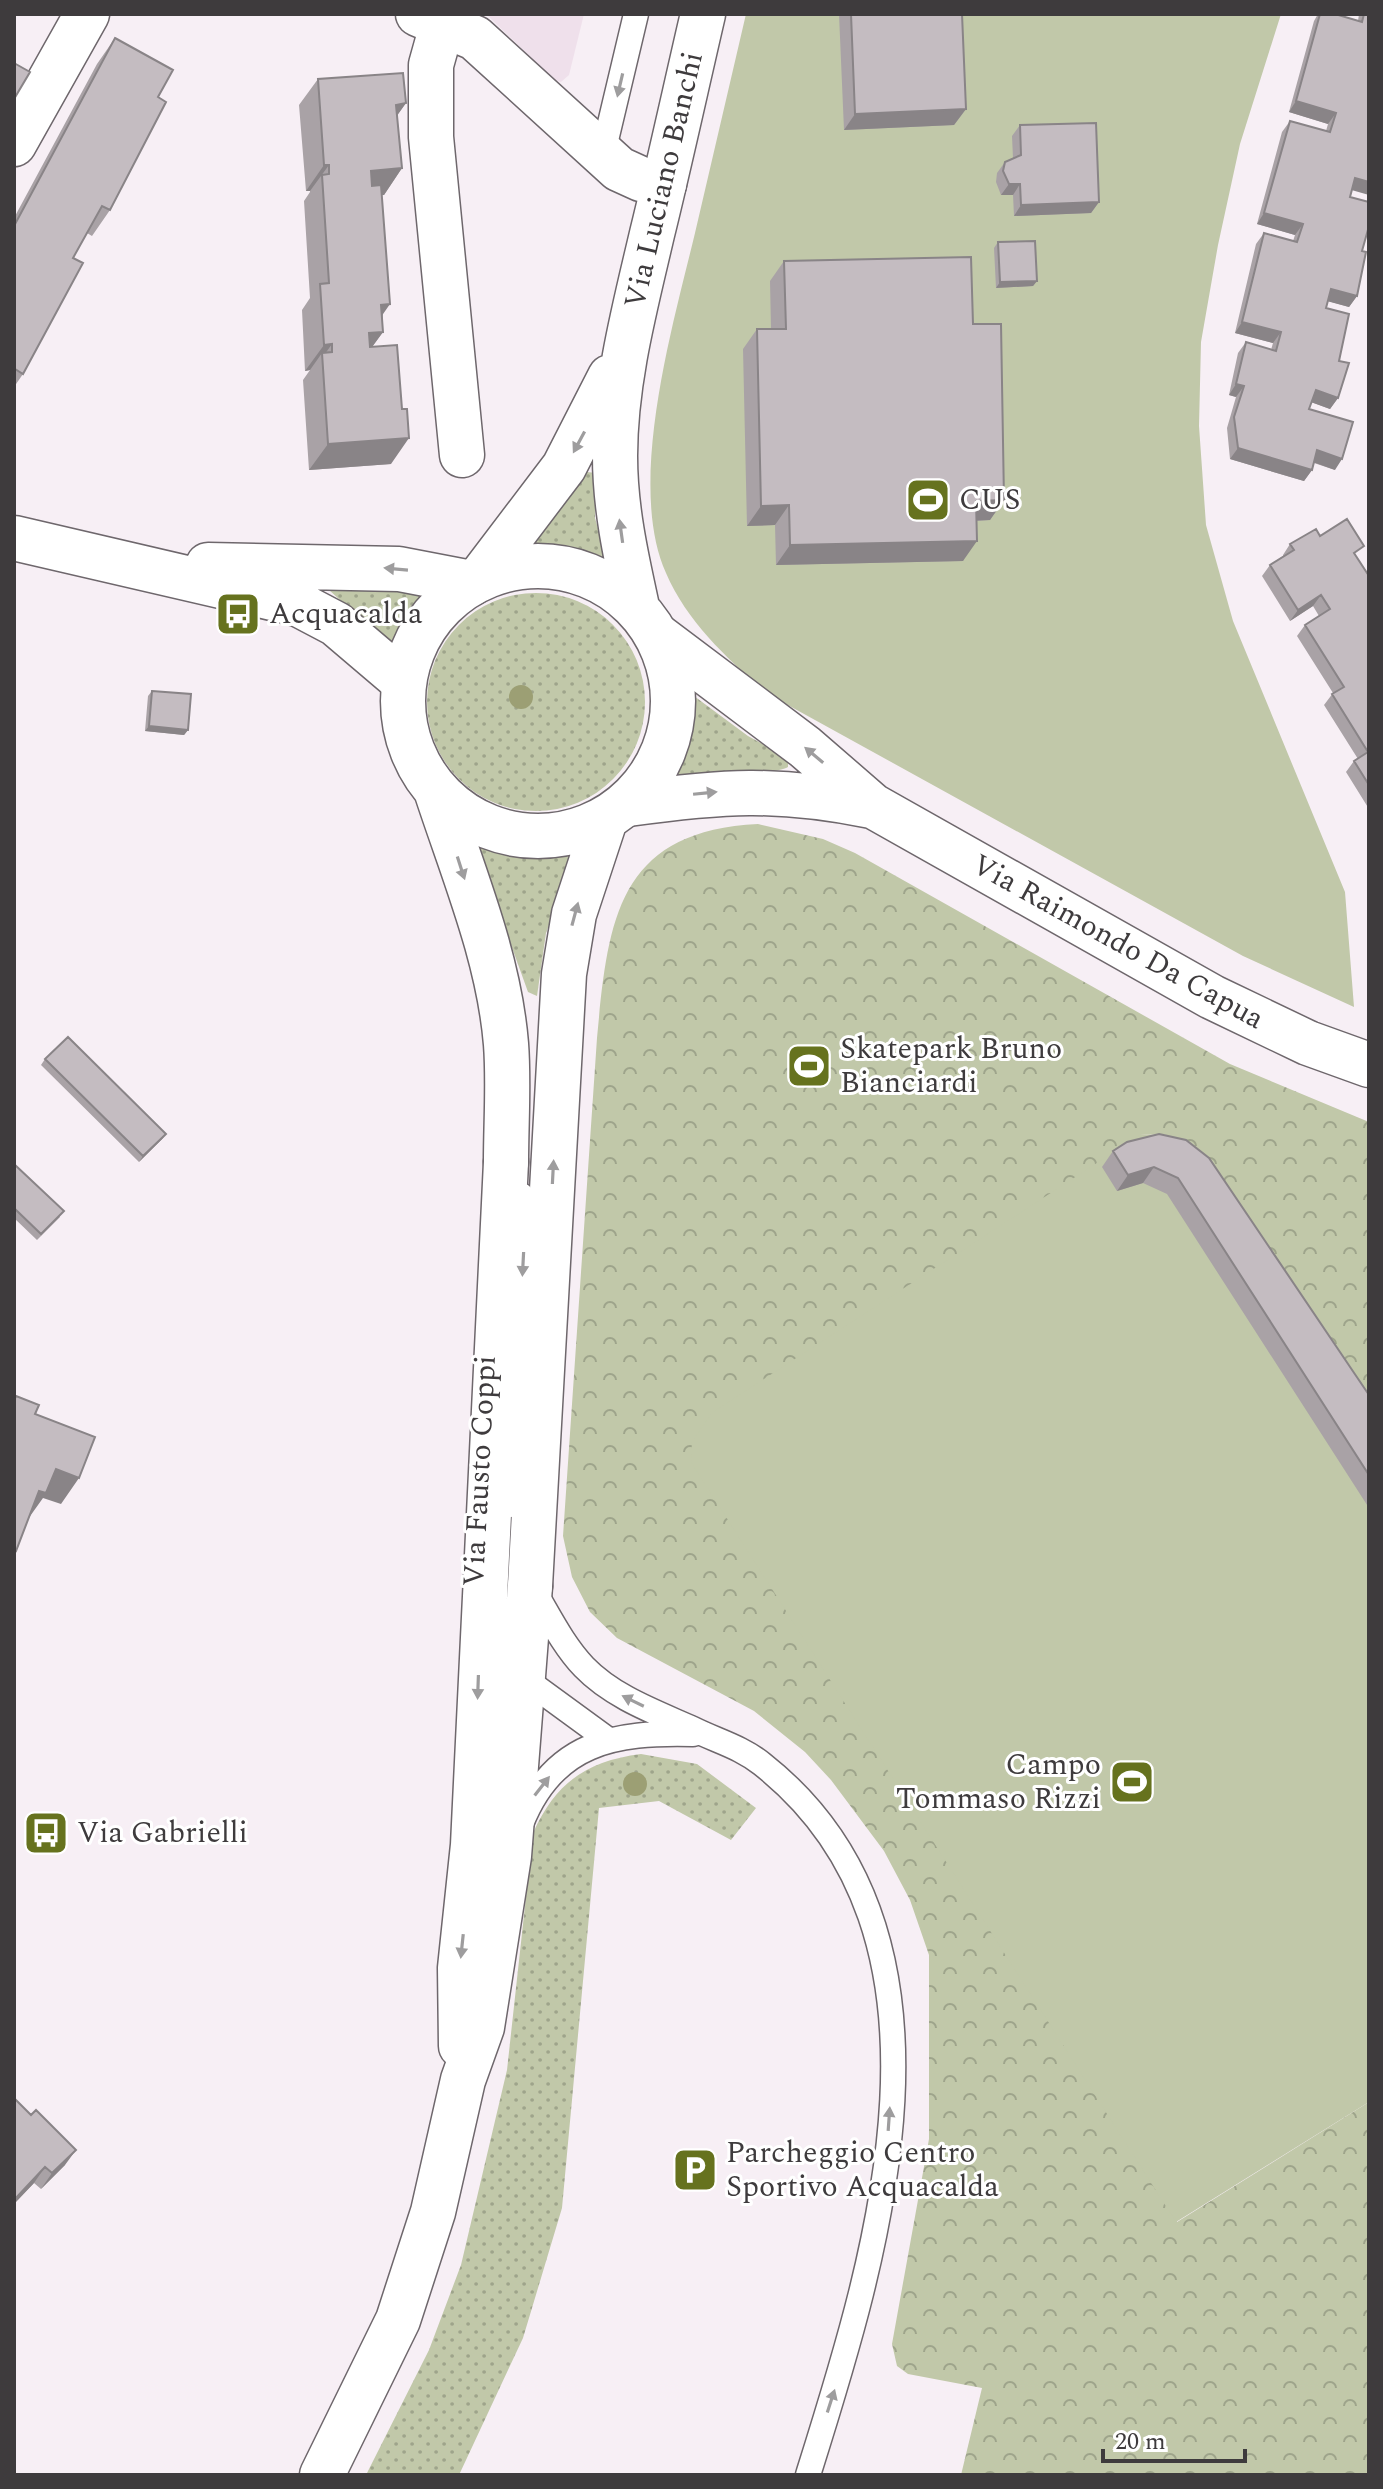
<svg xmlns="http://www.w3.org/2000/svg" width="1383" height="2489" viewBox="0 0 1383 2489" font-family="Spectral,serif">
<style>
.built{fill:#efe0eb}
.grass{fill:url(#grass-dots)}
.park{fill:url(#park-crowns)}
.pitch{fill:#c1c8a9}
.lines{fill:none;stroke-linecap:round;stroke-linejoin:round}
.service-casing{stroke:#6e676c;stroke-width:27}
.minor-casing{stroke:#6e676c;stroke-width:47}
.tertiary-casing{stroke:#6e676c;stroke-width:47}
.primary-casing{stroke:#6e676c;stroke-width:47}
.trunk-casing{stroke:#6e676c;stroke-width:47}
.service{stroke:#fff;stroke-width:24}
.minor{stroke:#fff;stroke-width:44}
.tertiary{stroke:#fff;stroke-width:44}
.primary{stroke:#fff;stroke-width:44}
.trunk{stroke:#fff;stroke-width:44}
.tree{fill:#9c9f74}
.wall{fill:#a9a2a6}
.shaded-wall{fill:#898487}
.building{fill:#c4bcc1;stroke:#898487;stroke-width:2}
.oneway{fill:#9e9d9e}
.labels{text-anchor:middle;dominant-baseline:central;stroke-width:6;stroke-linejoin:round;paint-order:stroke}
.street-label{font-size:30px;fill:#3e3b3d;stroke:#fff}
.poi-label{font-size:30px;fill:#3e3b3d;stroke:#fff;text-anchor:start}
</style>
<defs>
<pattern id="grass-dots" width="8" height="8" patternUnits="userSpaceOnUse" patternTransform="scale(2)"><rect width="8" height="8" fill="#c1c8a9"/><path d="M2 2h.1M6 6h.1" fill="none" stroke="#9ea48b" stroke-width="1.8" stroke-linecap="round"/></pattern>
<pattern id="park-crowns" width="20" height="18" patternUnits="userSpaceOnUse" patternTransform="scale(2)"><rect width="20" height="18" fill="#c1c8a9"/><path d="M2 6a3 3 0 1 1 6 0M12 15a3 3 0 1 1 6 0" fill="none" stroke="#9ea48b"/></pattern>
</defs>
<rect width="100%" height="100%" fill="#f7eff5"/>
<path class="built" d="M486 14H584L569 75 561 82 554 80Z"/>
<path class="grass" d="M587 472 596 473 595 518 609 567 568 551 531 548Z
M327 581 429 589 392 647 329 590Z
M427 702a109 109 0 1 1 218 0a109 109 0 1 1-218 0Z
M694 696 748 736 788 758V767C779 773 686 784 667 788L689 728Z
M475 845 514 856 576 850 546 933 537 996 528 992Z
M641 1754 697 1764 756 1808 731 1840 659 1801 599 1808 562 2208 523 2338 459 2475H366L429 2350 461 2265 507 2070 533 1833C556 1782 587 1761 641 1754Z"/>
<path class="park" d="M758 824 823 839 855 853 1230 1064 1369 1122V1402L1186 1142 1163 1134 1140 1135 1177 2222 1369 2102V2475H961L982 2388 908 2374 897 2366 892 2344 929 2139V1955L910 1900 884 1851 831 1780 805 1752 754 1711 617 1638 590 1612 572 1577 563 1536 597 1038C608 921 617 831 758 824Z"/>
<path class="pitch" d="M746 14H1281L1240 144 1218 245 1201 342 1199 426 1206 525 1233 621 1345 892 1354 1007 1243 956 766 693C727 658 687 622 666 573 626 484 673 325 695 233 712 160 729 87 746 14Z
M1163 1134 1186 1142 1369 1402V2102L1176 2222 691 1462 692 1441 713 1412 1140 1135Z"/>
<g class="lines">
<g class="service-casing">
<path id="service" d="M602 157 636 14
M511 1505 525 1222 521 1195
M534 1591C549 1616 563 1645 584 1667 613 1697 655 1712 693 1729 717 1741 741 1747 762 1764 979 1935 877 2256 808 2475
M518 1674 607 1739
M521 1824C553 1742 615 1732 693 1734"/>
</g>
<g class="minor-casing">
<path id="minor" d="M418 14 475 38 619 169 641 179 664 184
M443 22 431 65V137L462 455
M14 144 87 14
M14 538 298 604 336 624 403 681
M208 565 399 569 472 583"/>
</g>
<g class="tertiary-casing">
<path id="tertiary" d="M659 637 805 747 873 806 1212 997 1308 1043 1369 1065
M628 804C722 791 777 787 871 806"/>
</g>
<g class="primary-casing">
<path id="primary" d="M403 701a135 135 0 1 1 270 0a135 135 0 1 1-270 0Z
M479 579 564 467 610 377
M637 607C626 557 615 508 615 456 615 381 635 307 652 234 670 161 686 87 703 14
M437 793C464 875 499 958 506 1044 509 1083 506 1123 506 1162
M530 1586 564 974 574 914 605 820"/>
</g>
<g class="trunk-casing">
<path id="trunk" d="M461 2046 460 1968 473 1845 506 1162
M322 2475 398 2320 433 2212 463 2080 482 2027 509 1856 530 1586"/>
</g>
<use href="#service" class="service"/>
<use href="#minor" class="minor"/>
<use href="#tertiary" class="tertiary"/>
<use href="#primary" class="primary"/>
<use href="#trunk" class="trunk"/>
</g>
<g class="tree">
<circle cx="521" cy="697" r="12"/>
<circle cx="635" cy="1784" r="12"/>
</g>
<path class="wall" d="M839 14H962L966 109 954 125 844 130Z
M1318 14H1335L1358 21 1359 14H1369L1352 190 1350 197 1362 251 1357 296 1349 307 1328 301 1326 308 1339 361 1338 398 1330 409 1311 402 1309 409 1335 470 1314 463 1312 470 1304 481 1230 459 1227 428 1236 397 1229 395 1238 353 1246 342 1271 350 1273 343 1235 333 1256 244 1264 233 1293 241 1295 235 1257 224 1282 132 1290 121 1326 131 1328 124 1289 112 1314 21Z
M115 38 158 97 110 210 92 236 87 233 73 258 23 374 14 387V218L97 64Z
M318 79 406 103 397 115 402 168 384 195H382L383 332 372 347 391 464 309 470 303 380 310 370 305 371 302 310 310 298 304 201 310 192V191H306L299 105Z
M1020 125 1099 202 1091 213 1014 216 1013 195H1001L996 182 997 173 1005 162 1013 158 1012 136Z
M998 242 1037 281 1033 286 996 288 994 248Z
M784 261 973 324 1004 500 990 520 977 521 963 561 776 565 775 525 747 526 743 349 757 329H771L770 281Z
M1320 536 1357 557 1369 576V809L1346 772 1354 761 1358 759 1324 705 1333 693 1297 636 1305 625 1319 616 1313 606 1290 621 1262 576 1270 565 1283 556V555L1290 544Z
M152 691 188 730 184 735 145 731 148 696Z
M45 1059 166 1134 162 1139 139 1162 41 1065Z
M1159 1134 1369 1395V1508L1167 1194 1143 1183 1117 1191 1102 1167 1113 1151Z
M14 1164 60 1217 37 1240 14 1218Z
M14 2098 65 2165 41 2189 34 2183 14 2204Z"/>
<path class="shaded-wall" d="M1296 101 1336 113 1328 124 1289 112Z
M406 103 387 130 396 105Z
M966 109 954 125 844 130 855 114Z
M324 165H329L310 191H306Z
M402 168 384 195 353 197 371 171Z
M1355 178 1369 182V195L1348 189Z
M1009 184H1020L1013 195H1001Z
M1099 202 1091 213 1014 216 1021 205Z
M1264 213 1303 224 1295 235 1257 224Z
M1037 281 1033 286 996 288 1000 282Z
M1331 289 1357 296 1349 307 1323 300Z
M390 304 372 330 381 305Z
M1242 322 1281 332 1273 343 1235 333Z
M383 332 364 358 369 333Z
M332 344 322 358V353L310 370 305 371 324 345Z
M1236 384 1244 386 1236 397 1229 395Z
M1316 390 1338 398 1330 409 1308 401Z
M409 438 391 464 309 470 328 444Z
M1238 448 1312 470 1304 481 1230 459Z
M1317 450 1342 459 1335 470 1310 461Z
M1004 500 990 520 962 521 976 501Z
M789 505 775 525 747 526 761 506Z
M977 541 963 561 776 565 790 545Z
M1321 595 1313 606 1290 621 1298 610Z
M149 726 188 730 184 735 145 731Z
M166 1134 162 1139 139 1162 143 1156Z
M1154 1167 1143 1183 1117 1191 1128 1175Z
M56 1469 79 1478 61 1504 43 1498 28 1519 21 1517Z
M76 2150 65 2165 41 2189 52 2173Z
M45 2167 34 2183 14 2204V2200Z"/>
<path class="building" d="M851 14H962L966 109 855 114Z
M1320 14H1335L1362 22 1364 14H1369V182L1355 178 1350 197 1369 202V226L1362 251 1366 252 1357 296 1331 289 1326 308 1349 314 1339 361 1349 363 1338 398 1316 390 1309 409 1353 422 1342 459 1317 450 1312 470 1238 448 1234 417 1244 386 1236 384 1246 342 1276 351 1281 332 1242 322 1264 233 1297 242 1303 224 1264 213 1290 121 1330 132 1336 113 1296 101Z
M115 38 173 70 158 97 166 102 110 210 102 206 73 258 83 263 23 374 15 369 14 370V226Z
M14 63 30 72 14 99Z
M403 73 406 103 396 105 402 168 371 171 372 186 381 185 390 304 381 305 383 332 369 333 370 347 397 345 402 409H407L409 438 328 444 322 353 332 352V344L324 345 320 284 329 283 322 175 329 174V165H324L318 79Z
M1096 123 1099 202 1021 205 1020 184H1009L1003 171 1005 162 1021 155 1020 125Z
M1035 241 1037 281 1000 282 998 242Z
M971 257 973 324H1001L1004 500 976 501 977 541 790 545 789 505 761 506 757 329H786L784 261Z
M1347 519 1364 546 1354 553 1369 576V785L1354 761 1368 752 1332 694 1344 687 1305 625 1330 609 1321 595 1298 610 1270 565 1294 550 1290 544 1316 529 1320 536Z
M152 691 191 694 188 730 149 726Z
M68 1037 166 1134 143 1156 45 1059Z
M1159 1134 1186 1140 1209 1158 1369 1395V1475L1178 1178 1154 1167 1128 1175 1113 1151 1127 1142Z
M14 1164 64 1211 41 1234 14 1208Z
M16 1396 39 1405 35 1414 95 1437 79 1478 56 1469 46 1493 39 1491 16 1551 14 1550V1401Z
M14 2098 31 2115 36 2110 76 2150 52 2173 45 2167 14 2200Z"/>
<defs><path id="oneway-solid" d="M-6-.8H1V-3.2L6.5 0L1 3.2V.8H-6Z" transform="scale(2)"/></defs>
<g class="oneway">
<use href="#oneway-solid" transform="translate(620 85) rotate(103)"/>
<use href="#oneway-solid" transform="translate(579 442) rotate(118)"/>
<use href="#oneway-solid" transform="translate(621 531) rotate(-98)"/>
<use href="#oneway-solid" transform="translate(396 569) rotate(-175)"/>
<use href="#oneway-solid" transform="translate(814 755) rotate(-140)"/>
<use href="#oneway-solid" transform="translate(705 793) rotate(-6)"/>
<use href="#oneway-solid" transform="translate(461 868) rotate(72)"/>
<use href="#oneway-solid" transform="translate(575 914) rotate(-75)"/>
<use href="#oneway-solid" transform="translate(553 1172) rotate(-87)"/>
<use href="#oneway-solid" transform="translate(523 1264) rotate(93)"/>
<use href="#oneway-solid" transform="translate(478 1687) rotate(92)"/>
<use href="#oneway-solid" transform="translate(633 1701) rotate(-154)"/>
<use href="#oneway-solid" transform="translate(542 1786) rotate(-52)"/>
<use href="#oneway-solid" transform="translate(462 1946) rotate(96)"/>
<use href="#oneway-solid" transform="translate(889 2119) rotate(-86)"/>
<use href="#oneway-solid" transform="translate(831 2401) rotate(-72)"/>
</g>
<defs>
<g id="stadium-square" transform="scale(2.3)"><rect x="-9" y="-9" width="18" height="18" rx="4" fill="#66721e" stroke="#fff"/><path d="M0-5a6.5 5 0 1 0 0 10a6.5 5 0 1 0 0-10ZM-3.5-1.8h7v3.6h-7Z" fill="#fff"/></g>
<g id="bus-square" transform="scale(2.3)"><rect x="-9" y="-9" width="18" height="18" rx="4" fill="#66721e" stroke="#fff"/><path d="M-5-6H5V4H4V6H2V4H-2V6H-4V4H-5ZM-3.5-4V0h7V-4ZM-3.5 1.2v1.5H-2V1.2ZM2 1.2v1.5H3.5V1.2Z" fill="#fff"/></g>
<g id="parking-square" transform="scale(2.3)"><rect x="-9" y="-9" width="18" height="18" rx="4" fill="#66721e" stroke="#fff"/><path d="M-3.5-5.5H1a3.5 3.5 0 0 1 0 7H-1V5.5H-3.5ZM-1-3.4V-.6H.8a1.4 1.4 0 0 0 0-2.8Z" fill="#fff"/></g>
</defs>
<g fill-rule="evenodd">
<use href="#stadium-square" x="928" y="500"/>
<use href="#bus-square" x="238" y="614"/>
<use href="#stadium-square" x="809" y="1066"/>
<use href="#stadium-square" x="1132" y="1782"/>
<use href="#bus-square" x="46" y="1833"/>
<use href="#parking-square" x="695" y="2170"/>
</g>
<g class="labels">
<g class="street-label">
<text transform="translate(664 180) rotate(-77)">Via Luciano Banchi</text>
<text transform="translate(1118 942) rotate(29)">Via Raimondo Da Capua</text>
<text transform="translate(480 1471) rotate(-87)">Via Fausto Coppi</text>
</g>
<g class="poi-label">
<text x="959" y="500">CUS</text>
<text x="269" y="614">Acquacalda</text>
<text x="840" y="1049">Skatepark Bruno<tspan x="840" dy="34">Bianciardi</tspan></text>
<text x="1101" y="1765" text-anchor="end">Campo<tspan x="1101" dy="34">Tommaso Rizzi</tspan></text>
<text x="77" y="1833">Via Gabrielli</text>
<text x="726" y="2153">Parcheggio Centro<tspan x="726" dy="34">Sportivo Acquacalda</tspan></text>
</g>
</g>
<rect width="1383" height="2489" fill="none" stroke="#3e3b3d" stroke-width="32"/>
<path d="M1103 2449v12h142v-12" fill="none" stroke="#3e3b3d" stroke-width="4"/>
<text x="1115" y="2449" font-size="24" fill="#3e3b3d" stroke="#ffffff" stroke-width="6" paint-order="stroke">20 m</text>
</svg>
